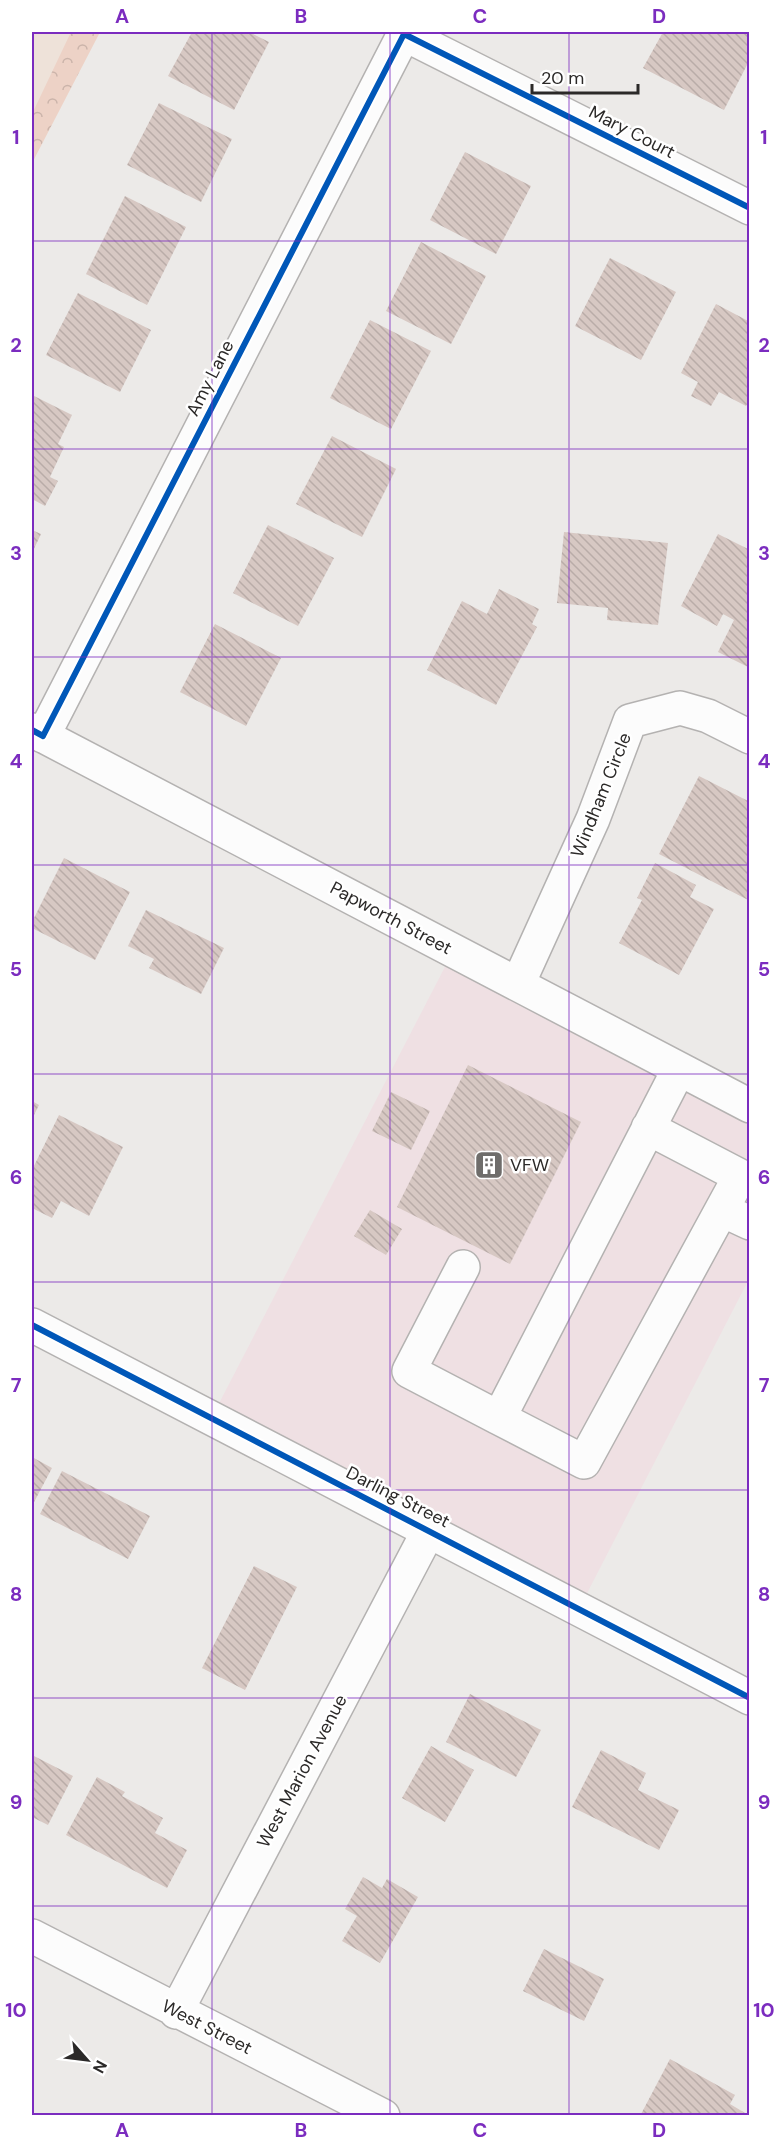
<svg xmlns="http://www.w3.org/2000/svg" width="781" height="2147" viewBox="0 0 781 2147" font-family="'DM Sans',sans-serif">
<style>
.commercial{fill:#efe0e3}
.education{fill:#eee2d9}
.forest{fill:url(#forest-crowns)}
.building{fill:url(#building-back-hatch)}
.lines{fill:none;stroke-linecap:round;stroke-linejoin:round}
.minor-casing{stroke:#b4b2b1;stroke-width:36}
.minor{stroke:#fcfcfc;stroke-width:33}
.cycleway-casing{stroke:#fff;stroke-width:10}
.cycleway{stroke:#0057b8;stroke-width:6}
.grid{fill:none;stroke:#7b2cbf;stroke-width:1.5;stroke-opacity:0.55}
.labels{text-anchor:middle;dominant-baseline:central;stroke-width:5;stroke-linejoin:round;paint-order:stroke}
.street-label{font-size:18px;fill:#2b2928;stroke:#fff}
.poi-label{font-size:18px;fill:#2b2928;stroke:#fff;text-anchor:start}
.neatline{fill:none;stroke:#7b2cbf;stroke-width:2}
.grid-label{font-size:20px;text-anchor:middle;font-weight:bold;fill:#7b2cbf}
</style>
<defs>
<pattern id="forest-crowns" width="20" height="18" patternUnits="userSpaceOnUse" patternTransform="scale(1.5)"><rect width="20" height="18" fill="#edd2c6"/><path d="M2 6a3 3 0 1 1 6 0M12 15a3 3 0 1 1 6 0" fill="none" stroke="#cbb4aa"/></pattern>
<pattern id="building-back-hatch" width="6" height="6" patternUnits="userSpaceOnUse" patternTransform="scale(1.5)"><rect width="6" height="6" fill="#d7c8c3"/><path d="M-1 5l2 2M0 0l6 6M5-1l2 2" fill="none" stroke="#b9aca8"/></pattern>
</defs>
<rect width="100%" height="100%" fill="#eceae8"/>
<path class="commercial" d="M447 963 749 1119V1279L582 1603 214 1413Z"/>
<path class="education" d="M32 32H100L32 163Z"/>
<path class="forest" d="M71 32H100L32 163V114Z"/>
<path class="building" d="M192 32H249L269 42 234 110 168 76Z
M663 32H750V59L724 110 643 68Z
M159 103 232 139 201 202 127 165Z
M465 152 531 186 496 254 430 220Z
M125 196 186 227 147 305 86 274Z
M421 242 486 276 451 344 386 311Z
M610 258 676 292 641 360 575 326Z
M78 293 151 330 120 392 46 355Z
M716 304 750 322V399L746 406 719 392 711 406 691 396 698 382 681 373Z
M370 320 431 351 391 429 330 398Z
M32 395 72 415 58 444 64 447 50 477 58 481 45 506 32 499Z
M332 436 396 469 362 537 296 504Z
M268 525 334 558 298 626 233 593Z
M32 530 41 534 32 553Z
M564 532 668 543 658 625 607 620 608 608 557 603Z
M718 534 750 550V668L718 652 734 620 723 614 717 626 681 606Z
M499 589 539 609 532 624 537 627 496 705 427 670 462 601 487 614Z
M215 624 281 658 246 726 180 692Z
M699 776 750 802V901L659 854Z
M64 858 130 892 95 960 32 928V922Z
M655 863 696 885 690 897 714 909 679 975 619 943 642 900 637 898Z
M146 910 224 948 201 994 149 968 154 959 128 946Z
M468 1065 581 1122 510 1264 397 1207Z
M391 1092 430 1111 411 1150 372 1131Z
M32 1101 39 1105 32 1119Z
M59 1115 123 1147 89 1216 61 1201 52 1218 32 1208V1170Z
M370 1210 402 1229 386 1255 354 1236Z
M32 1457 52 1468 32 1506Z
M62 1471 150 1516 128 1559 40 1514Z
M254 1566 297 1587 245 1690 202 1668Z
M470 1694 541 1730 516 1777 446 1742Z
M431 1746 474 1770 445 1822 402 1798Z
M601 1750 646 1773 638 1790 679 1810 659 1850 572 1807Z
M32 1755 73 1776 48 1825 32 1817Z
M97 1777 125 1792 122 1796 163 1818 155 1833 187 1850 167 1888 66 1835Z
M363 1877 382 1888 387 1879 418 1897 380 1963 342 1941 357 1916 345 1909Z
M544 1949 604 1979 584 2021 523 1991Z
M670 2059 735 2095 730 2104 750 2116H640Z"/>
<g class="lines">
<g class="minor-casing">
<path id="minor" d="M32 730 750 1106
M43 736 404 34 750 208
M518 984 593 819 630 721 680 708 708 716 750 737
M722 1210 750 1223
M463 1267 409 1371 499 1418 679 1069
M32 1325 750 1698
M499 1418 584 1462 740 1176 648 1128
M32 1936 383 2116
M176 2012 429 1530"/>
</g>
<use href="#minor" class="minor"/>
<g class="cycleway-casing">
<path id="cycleway" d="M32 730 43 736 404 34 750 208
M32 1325 750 1698"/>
</g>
<use href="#cycleway" class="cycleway"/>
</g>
<path class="grid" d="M212 32V2116M390 32V2116M569 32V2116M32 241H750M32 449H750M32 657H750M32 865H750M32 1074H750M32 1282H750M32 1490H750M32 1698H750M32 1906H750"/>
<defs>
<g id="building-square" transform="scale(1.5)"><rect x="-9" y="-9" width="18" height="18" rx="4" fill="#6f6d6b" stroke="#fff"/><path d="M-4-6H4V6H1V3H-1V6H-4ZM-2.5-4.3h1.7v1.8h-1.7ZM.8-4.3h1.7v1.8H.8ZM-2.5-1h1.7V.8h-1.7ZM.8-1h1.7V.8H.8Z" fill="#fff"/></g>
</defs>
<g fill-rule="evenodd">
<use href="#building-square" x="489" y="1165"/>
</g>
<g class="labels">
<g class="street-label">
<text transform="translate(632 132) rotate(27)">Mary Court</text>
<text transform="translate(210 378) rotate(-63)">Amy Lane</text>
<text transform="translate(601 795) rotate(-68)">Windham Circle</text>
<text transform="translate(391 918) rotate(28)">Papworth Street</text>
<text transform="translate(398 1497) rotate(27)">Darling Street</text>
<text transform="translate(302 1771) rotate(-62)">West Marion Avenue</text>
<text transform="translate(207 2027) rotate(27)">West Street</text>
</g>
<g class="poi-label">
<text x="510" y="1165">VFW</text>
</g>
</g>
<rect width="781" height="2147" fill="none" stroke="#ffffff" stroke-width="66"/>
<g transform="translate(87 2060) rotate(118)" stroke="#ffffff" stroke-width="4.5" paint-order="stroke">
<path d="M0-4.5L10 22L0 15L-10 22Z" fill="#2b2928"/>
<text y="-9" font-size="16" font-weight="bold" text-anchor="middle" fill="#2b2928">N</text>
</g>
<path d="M532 84v9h106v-9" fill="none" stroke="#2b2928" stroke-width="3"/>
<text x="541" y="84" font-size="18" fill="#2b2928" stroke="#ffffff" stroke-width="4.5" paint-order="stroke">20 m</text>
<rect x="33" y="33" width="715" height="2081" class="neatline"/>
<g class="grid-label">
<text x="122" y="23">A</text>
<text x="301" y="23">B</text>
<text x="480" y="23">C</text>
<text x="659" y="23">D</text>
<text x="16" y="144">1</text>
<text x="764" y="144">1</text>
<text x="16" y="352">2</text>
<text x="764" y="352">2</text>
<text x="16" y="560">3</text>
<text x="764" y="560">3</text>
<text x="16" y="768">4</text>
<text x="764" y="768">4</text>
<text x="16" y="976">5</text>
<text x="764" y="976">5</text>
<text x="16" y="1184">6</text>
<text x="764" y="1184">6</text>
<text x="16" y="1392">7</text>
<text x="764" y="1392">7</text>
<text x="16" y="1601">8</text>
<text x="764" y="1601">8</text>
<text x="16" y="1809">9</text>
<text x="764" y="1809">9</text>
<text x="16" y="2017">10</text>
<text x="764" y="2017">10</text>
<text x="122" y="2137">A</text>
<text x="301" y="2137">B</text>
<text x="480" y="2137">C</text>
<text x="659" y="2137">D</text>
</g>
</svg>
